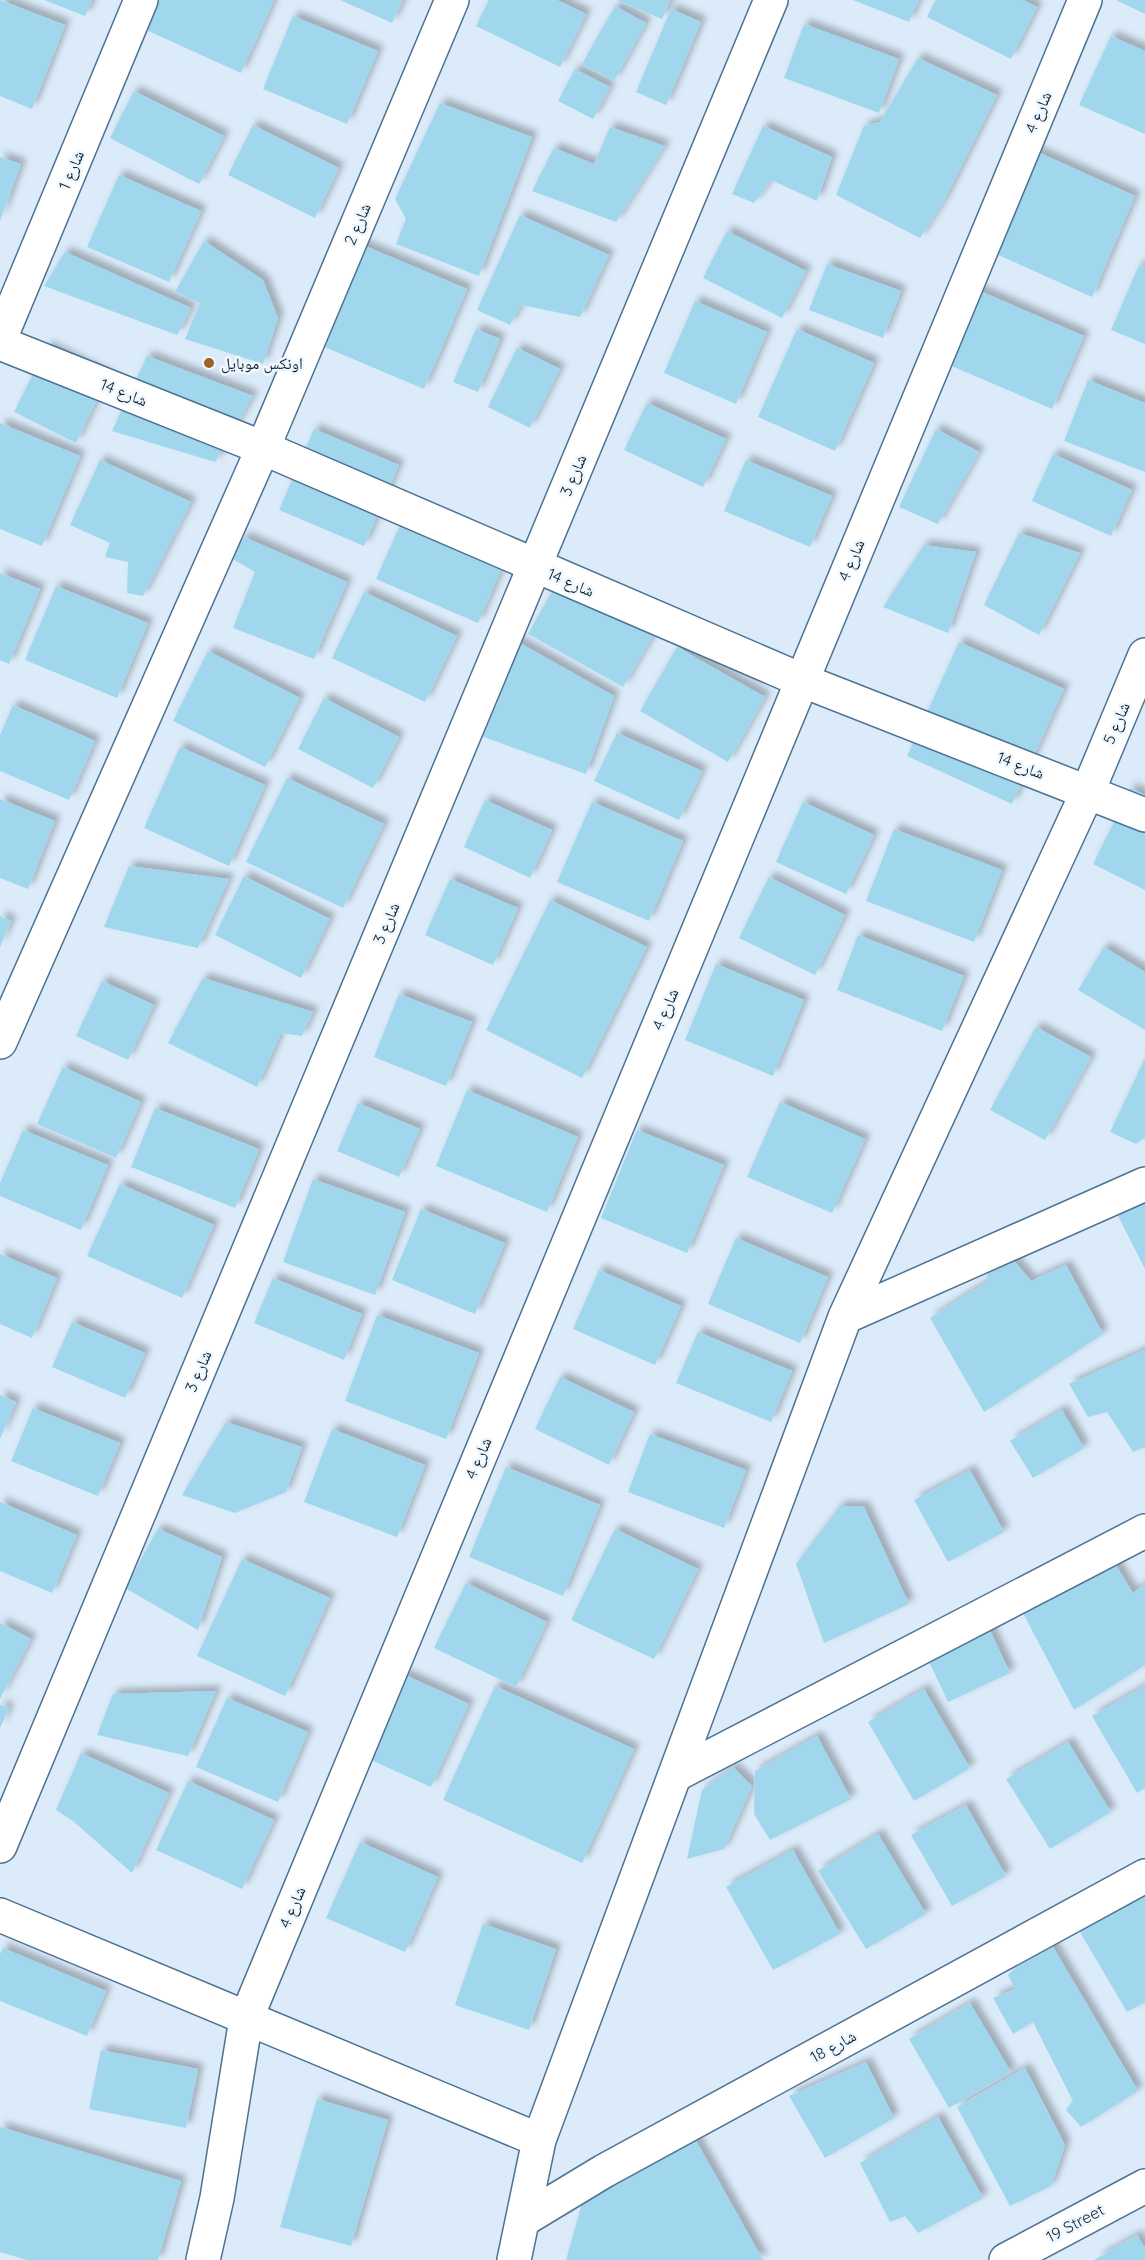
<svg xmlns="http://www.w3.org/2000/svg" width="1145" height="2260" viewBox="0 0 1145 2260" font-family="Quicksand,'Noto Naskh Arabic',sans-serif">
<style>
.building{fill:#a0d7ed;filter:url(#shadow)}
.lines{fill:none;stroke-linecap:round;stroke-linejoin:round}
.street-casing{stroke:#4e7392;stroke-width:36}
.street{stroke:#fff;stroke-width:33}
.poi-dot{fill:#9d6322;stroke:#eff8ff;stroke-width:2}
.labels{text-anchor:middle;dominant-baseline:central;stroke-width:5;stroke-linejoin:round;paint-order:stroke}
.street-label{font-size:16px;fill:#142330;stroke:#eff8ff}
.poi-label{font-size:16px;fill:#142330;stroke:#eff8ff;text-anchor:start}
</style>
<defs>
<filter id="shadow"><feDropShadow dx="5.5" dy="-5.5" stdDeviation="3" flood-color="#0004"/></filter>
</defs>
<rect width="100%" height="100%" fill="#dbebfa"/>
<path class="building" d="M0 0 65 25 32 109 0 96Z
M44 0H92L85 16Z
M147 0H274L241 73 135 25Z
M340 0H403L392 23Z
M489 0H557L586 14 560 67 476 26Z
M617 0H670L662 19Z
M853 0H919L909 22Z
M936 0H1023L1037 7 1011 59 927 17Z
M1116 0H1145V14Z
M615 6 646 23 614 81 582 64Z
M671 9 701 22 666 105 636 92Z
M293 16 378 51 347 124 263 89Z
M804 24 899 59 879 113 784 78Z
M1111 36 1145 51V134L1079 105Z
M918 58 997 95 944 201 920 238 836 195 864 126 880 122Z
M575 69 610 87 593 119 558 101Z
M134 91 224 136 199 184 110 138Z
M440 103 532 137 479 276 396 244 406 219 395 199Z
M253 125 339 168 315 218 228 175Z
M763 126 832 157 817 201 771 180 754 203 732 194Z
M610 127 665 146 616 222 532 191 554 148 594 164Z
M1029 148 1135 196 1092 297 987 250Z
M0 157 21 164 0 221Z
M119 175 201 211 169 282 87 247Z
M520 215 609 255 580 317 521 305 510 325 477 310Z
M727 231 806 271 782 318 703 278Z
M204 241 263 280 278 318 263 364 185 339 200 303 175 292Z
M358 243 467 289 424 389 315 343Z
M65 252 191 308 177 335 44 286Z
M827 264 901 291 883 338 809 310Z
M1139 265 1145 267V344L1111 330Z
M973 288 1084 336 1052 409 942 362Z
M695 301 767 332 736 404 664 373Z
M476 329 500 339 478 392 453 382Z
M797 329 874 363 835 451 758 417Z
M47 346 108 377 76 443 14 412Z
M517 348 560 369 530 428 488 407Z
M147 356 253 396 215 462 112 431Z
M1088 380 1145 403V472L1064 441Z
M647 403 726 439 703 487 624 450Z
M0 423 80 456 42 546 0 529Z
M314 429 399 465 364 546 279 510Z
M936 429 979 452 938 524 899 507Z
M1053 454 1132 490 1111 536 1032 501Z
M100 460 191 502 143 596 127 593 128 562 105 557 110 543 70 525Z
M746 460 832 496 810 547 724 511Z
M401 523 502 567 478 623 376 579Z
M1019 533 1080 553 1039 635 984 605Z
M244 537 347 582 314 659 233 628 255 572 231 558Z
M924 545 976 552 948 633 883 607Z
M563 572 659 625 623 687 528 634Z
M0 573 40 589 9 664 0 660Z
M56 586 148 623 117 698 25 660Z
M364 592 457 636 425 702 332 658Z
M511 638 614 696 586 774 473 733Z
M959 642 1064 689 1012 804 907 756Z
M677 647 765 697 728 762 640 711Z
M208 651 300 698 265 767 173 721Z
M324 698 399 737 373 788 298 749Z
M13 705 95 741 69 800 0 771V735Z
M617 733 702 771 679 820 594 781Z
M180 747 265 785 229 866 144 828Z
M287 778 384 824 343 908 246 862Z
M1131 788 1145 795V890L1093 864Z
M0 799 55 821 28 889 0 878Z
M485 800 552 830 530 878 464 847Z
M592 802 683 841 649 921 557 882Z
M803 802 874 835 846 894 776 862Z
M894 829 1002 870 974 942 866 901Z
M129 866 229 879 198 948 104 927Z
M244 876 330 919 301 978 215 935Z
M769 877 845 915 815 975 739 938Z
M450 879 518 908 493 965 425 935Z
M550 900 647 947 582 1078 486 1030Z
M0 916 11 921 0 947Z
M858 935 964 976 942 1031 837 990Z
M1104 947 1145 972V1030L1078 990Z
M716 964 804 1000 773 1076 685 1040Z
M203 978 313 1012 302 1036 281 1033 257 1087 168 1043Z
M102 981 154 1005 128 1060 76 1036Z
M399 994 472 1022 446 1086 374 1057Z
M1036 1027 1091 1057 1045 1140 990 1110Z
M1145 1058V1137L1136 1144 1110 1132Z
M63 1067 141 1102 116 1158 37 1124Z
M467 1090 578 1137 547 1212 436 1166Z
M780 1102 865 1139 832 1213 747 1177Z
M358 1103 420 1129 399 1177 337 1151Z
M155 1108 259 1149 235 1208 131 1167Z
M23 1130 108 1165 81 1230 0 1196V1183Z
M637 1130 724 1165 687 1253 601 1218Z
M313 1179 405 1212 375 1295 283 1262Z
M120 1184 214 1225 182 1298 87 1256Z
M1145 1188V1269L1112 1204Z
M421 1209 505 1243 475 1314 392 1280Z
M736 1238 828 1277 800 1343 708 1304Z
M1004 1249 1031 1281 1066 1265 1103 1334 984 1412 930 1318 987 1282 988 1257Z
M0 1254 57 1278 32 1338 0 1324Z
M599 1270 681 1306 655 1365 573 1329Z
M273 1278 362 1314 344 1360 254 1323Z
M377 1315 479 1353 446 1439 345 1401Z
M72 1322 145 1353 125 1398 52 1367Z
M698 1332 792 1371 771 1422 676 1383Z
M1145 1350V1447L1133 1452 1107 1412 1088 1417 1069 1384Z
M560 1377 634 1412 609 1465 535 1429Z
M0 1395 16 1402 0 1439Z
M33 1408 120 1443 98 1496 11 1461Z
M1062 1410 1084 1448 1033 1478 1010 1441Z
M226 1422 302 1447 286 1492 235 1513 182 1495Z
M332 1429 425 1465 397 1537 304 1502Z
M650 1434 746 1470 724 1528 628 1492Z
M506 1467 600 1505 563 1596 469 1557Z
M970 1470 1004 1532 948 1562 914 1500Z
M0 1502 77 1535 52 1593 0 1571Z
M840 1506 864 1507 909 1604 824 1643 796 1564Z
M158 1529 222 1557 198 1630 125 1588Z
M615 1529 698 1569 654 1659 571 1620Z
M1104 1546 1133 1593 1145 1584V1665L1074 1710 1014 1596Z
M242 1559 330 1598 285 1696 197 1656Z
M466 1583 547 1622 516 1687 434 1648Z
M986 1622 1010 1673 948 1702 924 1651Z
M0 1623 31 1639 0 1699Z
M403 1674 469 1704 431 1787 364 1757Z
M495 1686 634 1749 582 1863 443 1800Z
M1145 1686V1788L1137 1793 1092 1716Z
M924 1689 970 1768 914 1801 868 1722Z
M216 1691 188 1756 97 1735 113 1694Z
M227 1698 308 1732 278 1802 196 1767Z
M0 1705 9 1708 0 1728Z
M817 1736 851 1799 770 1840 754 1814 755 1771Z
M1068 1742 1111 1812 1050 1849 1006 1779Z
M81 1753 169 1793 132 1873 73 1821 56 1810Z
M733 1767 752 1786 724 1849 687 1859 702 1790Z
M188 1781 274 1820 242 1889 156 1850Z
M966 1805 1006 1876 952 1906 911 1835Z
M878 1834 926 1914 866 1949 818 1871Z
M360 1842 438 1877 405 1952 326 1918Z
M793 1850 840 1934 773 1970 726 1887Z
M1145 1882V2002L1127 2012 1074 1922Z
M483 1924 556 1949 529 2030 455 2005Z
M1049 1940 1138 2091 1081 2127 1066 2110 1073 2101 1033 2022 1013 2034 993 1998 1015 1989 1008 1975Z
M3 1948 106 1991 87 2036 0 2001V1954Z
M970 2003 1011 2072 949 2108 909 2039Z
M101 2050 198 2069 186 2128 89 2109Z
M866 2062 894 2118 825 2158 789 2096Z
M1025 2068 1065 2145 1051 2186 1010 2206 957 2107Z
M317 2099 388 2120 351 2246 280 2227Z
M938 2117 983 2198 918 2233 905 2216 890 2222 860 2163Z
M0 2127 181 2181 158 2260H27L0 2252Z
M689 2128 763 2260H566L586 2189Z
M1137 2235 1145 2248V2260H1094Z"/>
<g class="lines">
<g class="street-casing">
<path id="street" d="M0 339 141 0
M0 343 263 448 801 680 1145 815
M0 1042 263 448 452 0
M845 1317 1145 1184
M675 1775 1145 1531
M0 1846 771 0
M0 1915 539 2140
M523 2220 604 2171 1145 1876
M203 2260 217 2198 246 2019 1085 0
M514 2260 539 2140 845 1317 1088 791 1145 655
M1006 2260 1145 2186"/>
</g>
<use href="#street" class="street"/>
</g>
<circle class="poi-dot" cx="209" cy="363" r="6"/>
<g class="labels">
<g class="street-label">
<text transform="translate(1038 112) rotate(-67)">شارع 4</text>
<text transform="translate(71 170) rotate(-67)">شارع 1</text>
<text transform="translate(357 224) rotate(-67)">شارع 2</text>
<text transform="translate(124 392) rotate(22)">شارع 14</text>
<text transform="translate(573 475) rotate(-67)">شارع 3</text>
<text transform="translate(851 560) rotate(-67)">شارع 4</text>
<text transform="translate(571 582) rotate(23)">شارع 14</text>
<text transform="translate(1116 723) rotate(-67)">شارع 5</text>
<text transform="translate(1021 765) rotate(21)">شارع 14</text>
<text transform="translate(386 923) rotate(-67)">شارع 3</text>
<text transform="translate(665 1009) rotate(-67)">شارع 4</text>
<text transform="translate(198 1371) rotate(-67)">شارع 3</text>
<text transform="translate(478 1458) rotate(-67)">شارع 4</text>
<text transform="translate(292 1907) rotate(-67)">شارع 4</text>
<text transform="translate(833 2046) rotate(-29)">شارع 18</text>
<text transform="translate(1075 2223) rotate(-28)">19 Street</text>
</g>
<g class="poi-label">
<text x="221" y="363">اونكس موبايل</text>
</g>
</g>
</svg>
